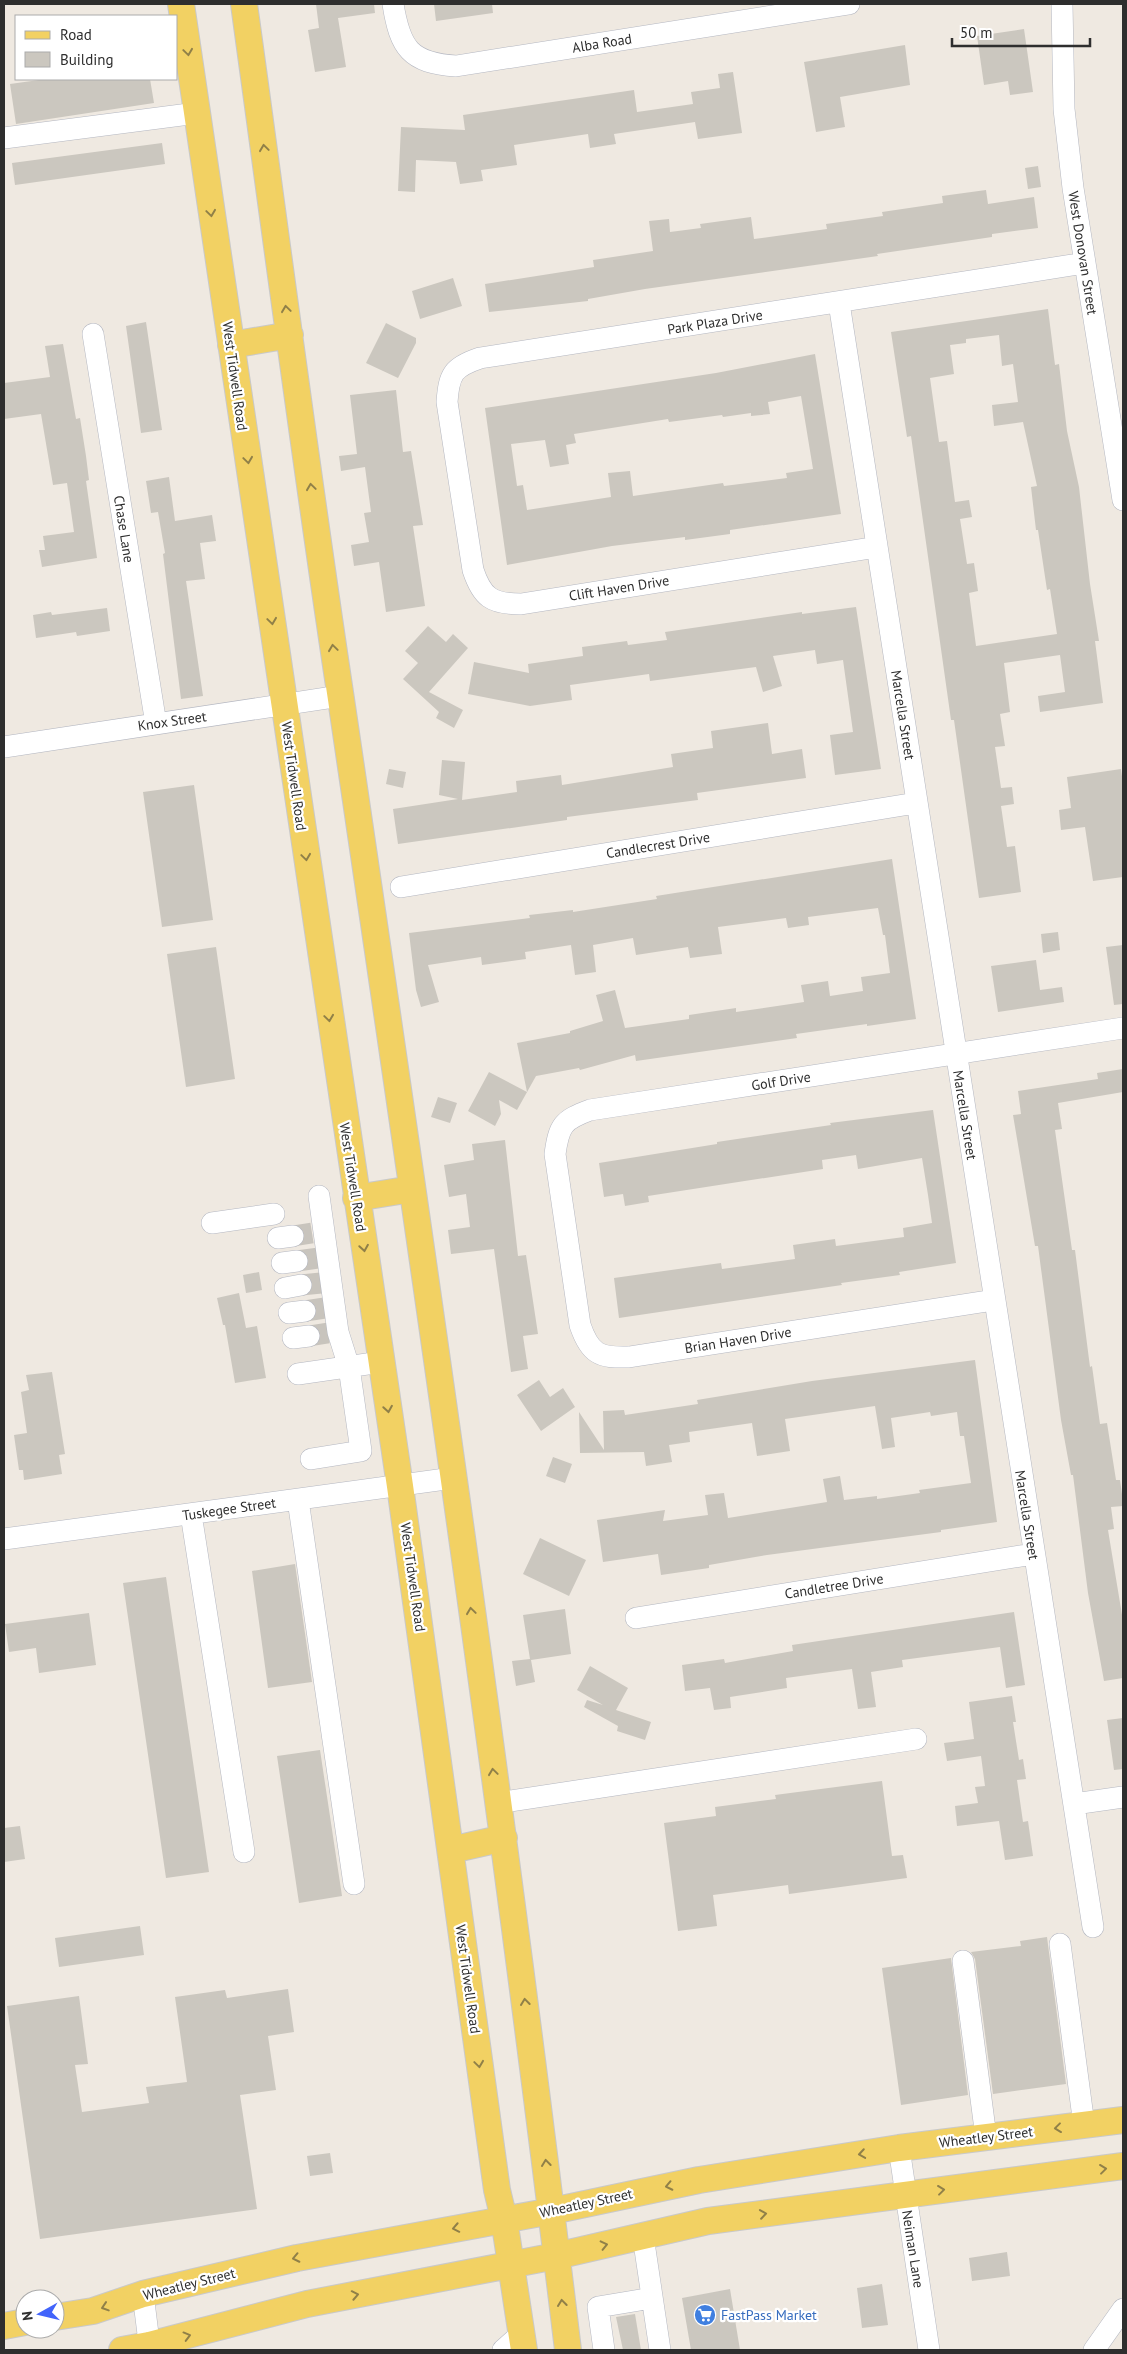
<svg xmlns="http://www.w3.org/2000/svg" width="1127" height="2354" viewBox="0 0 1127 2354" font-family="'PT Sans',sans-serif">
<style>
.building{fill:#cbc7bf;fill-rule:evenodd}
.lines{fill:none;stroke-linecap:round;stroke-linejoin:round}
.minor-tunnel{stroke:#c8c4bd;stroke-width:21;stroke-dasharray:21 11;stroke-linecap:butt}
.minor-casing{stroke:#b4b7c1;stroke-width:22}
.major-casing{stroke:#c9c9c9;stroke-width:28}
.minor{stroke:#fff;stroke-width:21}
.major{stroke:#f2d163;stroke-width:26}
.oneway{stroke:#908048}
.labels{text-anchor:middle;dominant-baseline:central;stroke-width:4.5;stroke-linejoin:round;paint-order:stroke}
.street-label{font-size:14px;fill:#2e2e2e;stroke:#fff}
.shop-label{font-size:14px;fill:#366cbe;stroke:#fff;text-anchor:start}
</style>
<rect width="100%" height="100%" fill="#efe9e1"/>
<path class="building" d="M316 4H374L375 13 338 18 346 67 315 72 308 30 319 28Z
M434 4H492L493 13 436 21Z
M1024 29 1033 92 1010 95 1008 81 984 85 977 36Z
M905 45 910 85 840 97 845 127 816 132 804 62Z
M733 72 742 133 698 139 695 122 614 134 616 144 590 148 588 134 514 145 517 165 481 170 483 181 460 184 456 162 416 160 415 192 398 191 401 127 465 130 463 115 634 90 637 112 693 104 691 92 720 88 718 74Z
M46 79H150L154 103 16 124 10 84Z
M162 143 165 164 15 185 12 163Z
M1038 166 1041 187 1028 189 1025 168Z
M986 190 988 204 1034 197 1038 228 992 234V237L877 254 878 256 645 289 588 299V301L489 312 485 284 594 267 593 260 653 251 649 221 669 219 670 232 701 228 700 224 751 217 754 239 827 229 826 224 883 216 882 212 943 203 942 196Z
M453 278 462 306 420 319 412 291Z
M1048 309 1055 365 1059 364 1067 431 1079 487 1090 584 1099 641H1095L1103 703 1040 712 1038 696 1065 692 1060 655 1004 663 1010 712 1000 714 1005 746 995 747 1001 788 1012 787 1014 804 1001 806 1007 847 1015 846 1021 892 979 898 954 720H951L911 436 907 437 891 332ZM999 335 1002 366 1013 364 1018 402 992 405 994 426 1023 422 1037 486 1031 487 1036 530H1038L1047 590 1050 589 1057 634 976 646 969 593 978 591 974 563 967 564 960 519 972 517 969 500 955 502 947 441 939 442 930 378 954 374 950 345 966 343V339Z
M146 322 162 430 141 433 126 326Z
M386 323 416 338V343L398 378 366 363Z
M63 344 76 419 80 418 86 456 89 480 86 481 97 558 42 567 39 550H45L43 536 74 532 67 483 53 485 41 414 4 419V383L50 377 45 346Z
M815 354 841 514 730 530V534L685 540V537L612 546 507 565 485 408 716 373ZM801 396 813 469 786 473 787 478 724 486 723 483 633 496 630 471 608 473 611 497 527 510 523 485 517 486 511 444 545 440 550 467 569 464 566 445 576 443 574 434 668 419 669 422 722 415 723 417 751 413V416L770 414 768 402Z
M396 390 403 452 411 451 423 525 413 526 425 606 386 612 379 562 354 566 351 545 369 542 364 513 371 512 365 467 341 471 339 456 357 454 350 395Z
M169 477 175 521 212 515 216 541 200 543 205 579 186 581 203 696 181 699 163 554 165 553 158 512 151 513 146 481Z
M856 607 881 769 835 775 830 735 853 732 843 660 817 664 815 650 773 656 782 686 763 692 756 667 650 681 649 674 570 685 572 700 530 706 468 694 474 662 529 673 528 664 583 656 582 647 627 641 628 645 667 640 665 632 802 612V614Z
M107 608 110 631 77 636 76 632 36 638 33 615 51 612 52 615Z
M428 626 446 642 453 634 468 648 429 692 463 710 454 728 436 718 439 712 403 679 418 663 405 651Z
M768 723 772 754 802 749 806 778 697 793 698 800 567 817V820L398 844 393 809 458 799 439 795 442 760 465 762 462 800 517 792 516 781 561 775 562 785 673 767 671 754 713 748 711 731Z
M389 769 406 772 403 788 386 784Z
M1121 769 1123 784V877L1093 881 1085 827 1061 830 1059 810 1071 808 1067 777Z
M194 785 213 920 162 927 143 792Z
M892 859 916 1019 867 1026V1024L796 1034 797 1038 636 1061 635 1055 580 1070 579 1068 536 1076 517 1110 499 1100 501 1114 495 1126 468 1111 489 1072 527 1092 517 1043 570 1033V1031L603 1021 596 995 615 990 625 1028 689 1019V1015L736 1008V1012L804 1002 801 985 828 981 830 996 863 991 861 977 890 973 885 935H883L878 908 808 917 809 925 788 928 786 918 718 927 722 954 690 958 688 947 636 955 633 938 593 945 596 972 575 975 571 945 525 952 526 959 482 965 481 957 428 965 439 1002 421 1007 416 990 409 933 530 918 529 915 573 910V912L657 899 656 896Z
M1058 932 1060 950 1043 953 1041 934Z
M1123 945V1004L1114 1005 1106 947Z
M216 947 235 1079 186 1087 167 954Z
M1036 960 1040 990 1062 987 1064 1002 998 1012 991 966Z
M1123 1069V1092L1058 1103 1062 1129 1055 1130 1072 1250H1075L1090 1367 1092 1366 1100 1424 1107 1423 1116 1480H1120L1123 1501V1506L1111 1507 1114 1529 1108 1530 1123 1621V1678L1104 1681 1088 1593 1073 1475H1071L1061 1420 1038 1246H1035L1013 1115 1021 1114 1018 1091 1098 1079 1097 1073Z
M438 1097 457 1103 450 1123 431 1117Z
M933 1110 956 1263 899 1272 900 1275 841 1283 842 1285 619 1318 614 1278 721 1263 722 1269 795 1259 793 1245 835 1239 836 1246 904 1237 903 1228 932 1223 928 1195 922 1158 858 1169 856 1155 822 1160 823 1169 648 1196 649 1202 625 1206 623 1194 604 1197 599 1163 717 1144V1142L831 1125 830 1123Z
M505 1140 518 1256 526 1255 538 1334 523 1336 528 1369 511 1372 494 1249 451 1254 448 1230 470 1227 466 1194 449 1197 444 1165 474 1160 472 1144Z
M259 1272 262 1290 246 1293 243 1275Z
M239 1293 246 1328 257 1326 266 1378 235 1383 225 1325H223L217 1298Z
M975 1360 997 1522 941 1530V1532L767 1555 709 1565V1568L661 1575 658 1554 603 1562 597 1520 665 1510 663 1521 708 1515 705 1495 724 1493 728 1518 827 1502 823 1479 840 1476 844 1500 877 1496V1499L920 1493 919 1490 971 1483 964 1436H960L957 1412 931 1416 930 1412 891 1418 895 1447 882 1449 875 1406 785 1419 790 1451 757 1456 752 1423 689 1432 690 1442 669 1445 672 1462 646 1466 644 1452 580 1453 579 1412 604 1450 603 1411 624 1410 625 1415 698 1404 697 1400 812 1381Z
M52 1372 65 1454 59 1455 62 1474 24 1480 23 1470H19L14 1435 27 1433 21 1392 29 1390 26 1375Z
M539 1380 550 1397 563 1388 575 1407 541 1431 517 1395Z
M553 1457 572 1464 565 1483 546 1476Z
M540 1538 586 1560 569 1596 523 1574Z
M295 1564 312 1682 268 1688 252 1571Z
M166 1577 209 1872 166 1878 123 1583Z
M565 1609 571 1654 531 1660 535 1682 516 1686 512 1661 530 1659 523 1615Z
M1014 1612 1025 1685 1006 1688 1000 1647 902 1660 903 1667 871 1672 876 1707 858 1709 852 1669 786 1678 787 1688 730 1697 731 1708 714 1710 710 1688 685 1691 682 1665 724 1659 725 1663 793 1651 792 1645Z
M89 1613 96 1665 39 1673 36 1648 9 1652 5 1624Z
M590 1666 628 1688 616 1710 651 1722 645 1740 617 1731 618 1726 584 1707 587 1700 603 1705 577 1690Z
M1012 1696 1016 1722H1013L1019 1760 1023 1759 1026 1779 1017 1780 1023 1822 1028 1821 1033 1856 1005 1860 999 1821 957 1826 955 1806 978 1803 975 1787 985 1786 981 1756 947 1761 944 1743 974 1739 969 1702Z
M1123 1718V1769L1114 1770 1107 1720Z
M320 1750 342 1896 299 1903 277 1756Z
M882 1781 892 1856 903 1855 907 1878 789 1894 788 1885 713 1895 717 1926 678 1931 664 1823 716 1816 715 1807 776 1799 775 1795Z
M20 1826 25 1859 4 1862V1828Z
M140 1926 144 1955 59 1967 55 1938Z
M1047 1937 1066 2084 993 2094 975 1959 971 1952 1021 1946 1020 1941Z
M951 1958 968 2095 901 2105 882 1968Z
M288 1989 294 2032 268 2036 276 2090 240 2095 257 2209 40 2239 7 2006 79 1996 88 2064 75 2065 82 2112 149 2103 146 2087 187 2082 175 1997 225 1990 227 1998Z
M330 2153 333 2173 310 2176 307 2156Z
M1007 2252 1010 2276 972 2281 969 2258Z
M882 2284 888 2325 862 2328 857 2288Z
M730 2289 740 2350H691L682 2298Z
M635 2314 641 2350H623L616 2317Z"/>
<g class="lines">
<path class="minor-tunnel" d="M293 1236 312 1233
M297 1261 318 1258
M301 1285 321 1283
M305 1311 325 1308
M309 1336 328 1333"/>
<g class="minor-casing">
<path id="minor" d="M393 4C400 48 410 63 456 66L849 4
M1062 4 1064 109 1073 188 1123 500
M4 138 197 113
M839 303 1093 1927
M93 334 156 724
M877 547 521 604C491 604 482 597 473 570L447 402C449 374 453 367 480 358L1085 263
M4 747 340 696
M401 887 916 803
M212 1223 274 1214
M278 1238 293 1236
M282 1263 297 1261
M285 1288 301 1285
M994 1300 629 1357C599 1358 590 1354 580 1325L555 1154C559 1125 563 1120 590 1110L1123 1028
M289 1313 305 1311
M293 1338 309 1336
M298 1374 381 1362
M311 1459 361 1451 349 1367 338 1332 319 1196
M298 1500 354 1884
M191 1514 244 1852
M4 1539 453 1478
M636 1618 1033 1554
M498 1803 916 1739
M1074 1804 1123 1797
M1060 1944 1084 2125
M963 1961 986 2137
M899 2148 929 2350
M643 2236 660 2350
M143 2294 150 2350
M503 2350 522 2333
M604 2350 598 2307 652 2298
M1094 2350 1123 2309"/>
</g>
<g class="major-casing">
<path id="major" d="M181 4 400 1486 497 2190 504 2219 524 2350
M244 4C276 236 306 468 341 699 422 1249 502 1799 568 2350
M231 345 290 335
M356 1198 412 1189
M451 1850 504 1838
M55 2317 93 2311 143 2294 297 2258 552 2211 699 2180 899 2148 1123 2120
M4 2326 25 2322
M122 2350 149 2345 307 2304 556 2256 708 2221 1123 2166"/>
</g>
<use href="#minor" class="minor"/>
<use href="#major" class="major"/>
</g>
<defs><path id="oneway-chevron" d="M-2-3.5L2.5 0L-2 3.5" fill="none" stroke-width="1.6" stroke-linecap="round" stroke-linejoin="round" transform="scale(1.25)"/></defs>
<g class="oneway">
<use href="#oneway-chevron" transform="translate(188 52) rotate(82)"/>
<use href="#oneway-chevron" transform="translate(264 148) rotate(-98)"/>
<use href="#oneway-chevron" transform="translate(211 213) rotate(82)"/>
<use href="#oneway-chevron" transform="translate(286 309) rotate(-98)"/>
<use href="#oneway-chevron" transform="translate(248 460) rotate(82)"/>
<use href="#oneway-chevron" transform="translate(311 487) rotate(-98)"/>
<use href="#oneway-chevron" transform="translate(272 621) rotate(82)"/>
<use href="#oneway-chevron" transform="translate(333 648) rotate(-98)"/>
<use href="#oneway-chevron" transform="translate(306 857) rotate(82)"/>
<use href="#oneway-chevron" transform="translate(329 1018) rotate(82)"/>
<use href="#oneway-chevron" transform="translate(364 1248) rotate(81)"/>
<use href="#oneway-chevron" transform="translate(388 1409) rotate(81)"/>
<use href="#oneway-chevron" transform="translate(471 1611) rotate(-98)"/>
<use href="#oneway-chevron" transform="translate(493 1772) rotate(-98)"/>
<use href="#oneway-chevron" transform="translate(525 2002) rotate(-97)"/>
<use href="#oneway-chevron" transform="translate(479 2064) rotate(82)"/>
<use href="#oneway-chevron" transform="translate(1058 2128) rotate(173)"/>
<use href="#oneway-chevron" transform="translate(862 2154) rotate(171)"/>
<use href="#oneway-chevron" transform="translate(546 2163) rotate(-97)"/>
<use href="#oneway-chevron" transform="translate(1103 2169) rotate(-7)"/>
<use href="#oneway-chevron" transform="translate(669 2186) rotate(168)"/>
<use href="#oneway-chevron" transform="translate(941 2190) rotate(-7)"/>
<use href="#oneway-chevron" transform="translate(763 2214) rotate(-8)"/>
<use href="#oneway-chevron" transform="translate(456 2228) rotate(169)"/>
<use href="#oneway-chevron" transform="translate(604 2245) rotate(-13)"/>
<use href="#oneway-chevron" transform="translate(296 2258) rotate(168)"/>
<use href="#oneway-chevron" transform="translate(355 2295) rotate(-11)"/>
<use href="#oneway-chevron" transform="translate(562 2303) rotate(-97)"/>
<use href="#oneway-chevron" transform="translate(105 2307) rotate(162)"/>
<use href="#oneway-chevron" transform="translate(187 2336) rotate(-15)"/>
</g>
<defs>
<g id="supermarket-disc" transform="scale(1.125)"><circle r="9.5" fill="#3f7fe0" stroke="#fff"/><path d="M-6-5.5h2.5l.6 2H6L4.5 2H-2.5L-4.4-4H-6ZM-1.5 3.2a1.3 1.3 0 1 0 .1 0ZM3 3.2a1.3 1.3 0 1 0 .1 0Z" fill="#fff"/></g>
</defs>
<g fill-rule="evenodd">
<use href="#supermarket-disc" x="705" y="2315"/>
</g>
<g class="labels">
<g class="street-label">
<text transform="translate(602 43) rotate(-9)">Alba Road</text>
<text transform="translate(1083 253) rotate(81)">West Donovan Street</text>
<text transform="translate(715 322) rotate(-9)">Park Plaza Drive</text>
<text transform="translate(235 376) rotate(82)">West Tidwell Road</text>
<text transform="translate(124 529) rotate(81)">Chase Lane</text>
<text transform="translate(619 588) rotate(-9)">Clift Haven Drive</text>
<text transform="translate(903 715) rotate(81)">Marcella Street</text>
<text transform="translate(172 721) rotate(-8)">Knox Street</text>
<text transform="translate(294 776) rotate(82)">West Tidwell Road</text>
<text transform="translate(658 845) rotate(-9)">Candlecrest Drive</text>
<text transform="translate(781 1081) rotate(-9)">Golf Drive</text>
<text transform="translate(965 1115) rotate(81)">Marcella Street</text>
<text transform="translate(353 1177) rotate(81)">West Tidwell Road</text>
<text transform="translate(738 1340) rotate(-9)">Brian Haven Drive</text>
<text transform="translate(229 1509) rotate(-8)">Tuskegee Street</text>
<text transform="translate(1027 1515) rotate(81)">Marcella Street</text>
<text transform="translate(413 1577) rotate(82)">West Tidwell Road</text>
<text transform="translate(834 1586) rotate(-9)">Candletree Drive</text>
<text transform="translate(468 1979) rotate(82)">West Tidwell Road</text>
<text transform="translate(986 2137) rotate(-7)">Wheatley Street</text>
<text transform="translate(586 2203) rotate(-12)">Wheatley Street</text>
<text transform="translate(913 2249) rotate(81)">Neiman Lane</text>
<text transform="translate(189 2284) rotate(-14)">Wheatley Street</text>
</g>
<g class="shop-label">
<text x="721" y="2315">FastPass Market</text>
</g>
</g>
<rect width="1127" height="2354" fill="none" stroke="#2e2e2e" stroke-width="10"/>
<rect x="15" y="15" width="162" height="65" fill="#ffffff" stroke="#ababab"/>
<rect x="25" y="31" width="25" height="8" fill="#f2d163" stroke="#ababab"/>
<text x="60" y="40" font-size="15" fill="#2e2e2e">Road</text>
<rect x="25" y="52" width="25" height="15" fill="#cbc7bf" stroke="#ababab"/>
<text x="60" y="65" font-size="15" fill="#2e2e2e">Building</text>
<g transform="translate(40 2314) rotate(262)"><circle r="24" fill="#ffffff" stroke="#ababab"/>
<path d="M0-4L9 19L0 12L-9 19Z" fill="#4264fb"/>
<text y="-8" font-size="14" font-weight="bold" text-anchor="middle" fill="#2e2e2e">N</text>
</g>
<path d="M952 38v8h138v-8" fill="none" stroke="#2e2e2e" stroke-width="2.5"/>
<text x="960" y="38" font-size="15" fill="#2e2e2e" stroke="#ffffff" stroke-width="4" paint-order="stroke">50 m</text>
</svg>
